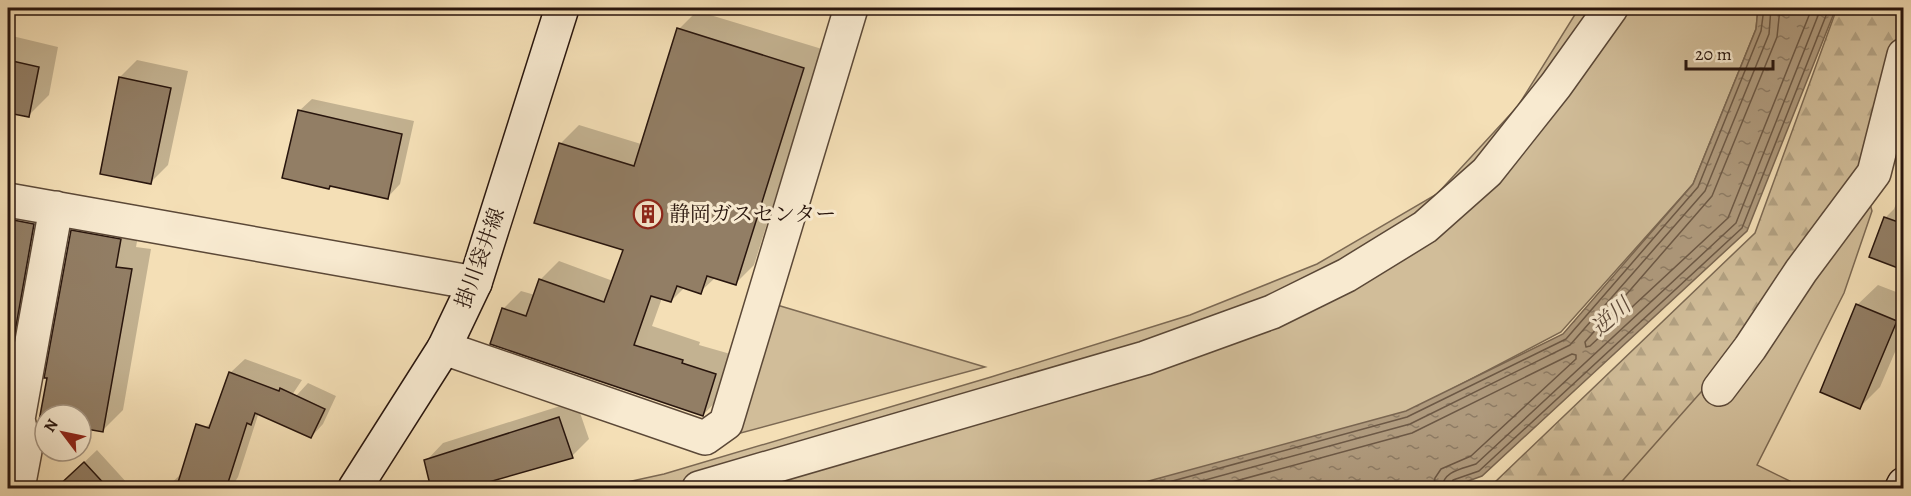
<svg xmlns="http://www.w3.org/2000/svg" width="1911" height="496" viewBox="0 0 1911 496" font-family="Alegreya,'Noto Serif JP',serif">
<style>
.grass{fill:#d1bd99;stroke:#7c6953;stroke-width:1.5}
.forest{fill:url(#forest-firs);stroke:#7c6953;stroke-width:1.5}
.water{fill:url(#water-ripples);stroke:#796550;stroke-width:1.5}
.shadow{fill:#0003}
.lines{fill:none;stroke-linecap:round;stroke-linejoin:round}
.shore{stroke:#6c5845;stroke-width:1.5}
.building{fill:#927e65;stroke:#28150d;stroke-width:1.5}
.street-casing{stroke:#5b4837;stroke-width:36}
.secondary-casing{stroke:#28150d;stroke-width:36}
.street{stroke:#f8ead0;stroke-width:33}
.secondary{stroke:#f8ead0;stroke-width:33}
.labels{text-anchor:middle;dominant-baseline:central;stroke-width:6;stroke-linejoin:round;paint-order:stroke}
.poi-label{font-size:21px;fill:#28150d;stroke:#f8ead0;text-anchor:start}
.street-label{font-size:21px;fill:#28150d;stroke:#f8ead0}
.water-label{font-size:22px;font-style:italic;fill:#5e4a3a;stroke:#f8ead0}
</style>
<defs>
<pattern id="forest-firs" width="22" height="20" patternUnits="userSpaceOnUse" patternTransform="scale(1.5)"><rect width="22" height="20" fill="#d1bd99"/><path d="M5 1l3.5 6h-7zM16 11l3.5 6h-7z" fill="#b3a283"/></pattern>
<pattern id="water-ripples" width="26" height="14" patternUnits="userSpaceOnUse" patternTransform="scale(1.5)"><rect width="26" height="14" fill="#af9a7d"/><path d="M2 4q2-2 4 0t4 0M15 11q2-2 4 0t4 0" fill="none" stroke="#8e7c65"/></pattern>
</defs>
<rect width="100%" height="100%" fill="#f4dfb6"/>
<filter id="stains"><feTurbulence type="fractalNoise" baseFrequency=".00333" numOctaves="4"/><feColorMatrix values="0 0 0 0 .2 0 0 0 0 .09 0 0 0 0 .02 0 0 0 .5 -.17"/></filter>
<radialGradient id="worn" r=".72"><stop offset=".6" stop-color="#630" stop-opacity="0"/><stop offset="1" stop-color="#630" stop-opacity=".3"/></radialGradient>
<path class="grass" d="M1579 8H1758L1756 29 1693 184 1561 332 1408 412 1155 488H600L664 474 991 377 1190 315 1317 264 1437 194 1518 106Z
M1860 170 1872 211 1844 293 1757 465 1804 488H1614Z
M777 305 985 367 737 434Z"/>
<path class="forest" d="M1837 8H1903V39L1864 164 1709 383 1616 488H1475L1495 482 1755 233Z"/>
<path class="water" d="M1758 8H1836L1747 231 1482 476 1449 488H1123L1406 411 1563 334 1693 184 1756 29Z"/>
<path class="shadow" d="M804 8H835L828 15Z
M697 11 822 49 754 265 736 283 716 277 700 292 685 287 671 301 662 298 652 326 700 342 699 345 734 355 722 395 704 414 684 409 503 309 521 291 535 295 541 279 559 261 613 281 625 249 536 222 561 143 579 125 641 144 679 29Z
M8 35 58 47 49 95 28 116 8 112Z
M137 60 188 71 168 165 150 183 120 77Z
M312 99 414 121 400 184 388 197 331 185 329 188 299 111Z
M1904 184V260L1897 266 1885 218 1894 209Z
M8 200 50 207 24 353 8 370Z
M93 210 141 219 136 247 151 249 123 410 103 430 81 426V415H45V420H41L72 231Z
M1878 285 1904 295V331L1880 387 1860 407 1857 305Z
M245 359 302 380 286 404 258 415 238 477 231 488H166L180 475 181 476 206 427 213 421 230 373Z
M308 383 336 396 323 424 311 437 296 396Z
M576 401 589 439 572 456 426 461 443 443Z
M97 450 128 484 123 488H65L74 472Z"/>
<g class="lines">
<path class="shore" d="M1780 8 1777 37 1712 196 1585 342 1586 347 1590 346 1728 218 1812 8
M1147 488 1407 417 1566 339 1698 187 1761 31 1764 8
M1176 488 1410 424 1570 345 1705 191 1769 34 1771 8
M1210 488 1412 433 1572 354 1576 355V359L1471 456 1441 469 1435 478 1433 488
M1442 488C1443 471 1462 469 1476 464L1736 223 1821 8
M1450 488 1453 480 1479 471 1742 228 1829 8"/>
</g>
<path class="building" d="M677 28 804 68 736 285 707 276 701 294 677 286 671 302 651 296 634 345 683 360 682 363 716 374 703 416 490 344 502 308 526 316 539 279 604 302 623 250 534 223 559 143 634 166Z
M8 60 39 67 29 117 8 113Z
M119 77 171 88 151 184 100 174Z
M298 110 402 134 388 199 330 186 329 189 282 178Z
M1884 217 1904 224V252L1898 268 1869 257Z
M8 219 34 224 8 372Z
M71 230 121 239 116 267 132 269 103 432 81 428V415H45V422L39 421 47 378H44Z
M1856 304 1897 321 1860 409 1820 392Z
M229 372 279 391 280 388 325 409 311 438 255 413 251 425 247 423 226 489H176L196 424 209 428Z
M559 417 573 458 464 489H431L424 460Z
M84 462 109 489H55Z"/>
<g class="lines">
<g class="street-casing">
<path id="street" d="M8 200 475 283
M444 348 705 438 726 423 851 8
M1719 389 1750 348 1801 271 1874 173 1904 55
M18 488 25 451 18 419 56 208
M699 488 1145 358 1272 312 1347 275 1425 227 1487 172 1556 85 1611 8"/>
</g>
<g class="secondary-casing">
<path id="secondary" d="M355 488 444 348 475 283 562 8
M1902 488 1904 484"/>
</g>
<use href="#street" class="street"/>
<use href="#secondary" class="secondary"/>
</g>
<defs>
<g id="building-ring" transform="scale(1.5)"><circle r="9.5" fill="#f8ead0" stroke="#8f2418" stroke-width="1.5"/><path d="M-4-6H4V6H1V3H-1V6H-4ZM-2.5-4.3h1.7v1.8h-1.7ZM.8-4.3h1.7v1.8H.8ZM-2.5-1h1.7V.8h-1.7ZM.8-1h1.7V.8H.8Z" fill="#8f2418"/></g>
</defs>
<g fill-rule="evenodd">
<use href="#building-ring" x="648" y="214"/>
</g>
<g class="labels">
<g class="poi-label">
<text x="669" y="214">静岡ガスセンター</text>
</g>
<g class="street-label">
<text transform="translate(480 258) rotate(-70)">掛川袋井線</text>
</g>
<g class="water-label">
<text transform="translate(1611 317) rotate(-41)">逆川</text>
</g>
</g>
<rect width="1911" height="496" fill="none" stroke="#f4dfb6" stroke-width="30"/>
<rect x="9" y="9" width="1893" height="478" fill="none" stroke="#28150d" stroke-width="3"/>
<rect x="15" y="15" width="1881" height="466" fill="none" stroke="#28150d" stroke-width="1.5"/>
<g transform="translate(63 433) rotate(302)"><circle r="28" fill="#f8ead0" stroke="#a59582" stroke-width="1.5"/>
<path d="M0-4.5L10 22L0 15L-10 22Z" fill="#8f2418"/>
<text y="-9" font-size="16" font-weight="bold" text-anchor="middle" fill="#28150d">N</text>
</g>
<path d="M1686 60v9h87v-9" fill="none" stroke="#28150d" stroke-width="3"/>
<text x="1695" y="60" font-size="18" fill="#28150d" stroke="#f8ead0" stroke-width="4.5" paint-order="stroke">20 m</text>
<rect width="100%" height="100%" filter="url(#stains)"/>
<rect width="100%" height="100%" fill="url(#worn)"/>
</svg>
